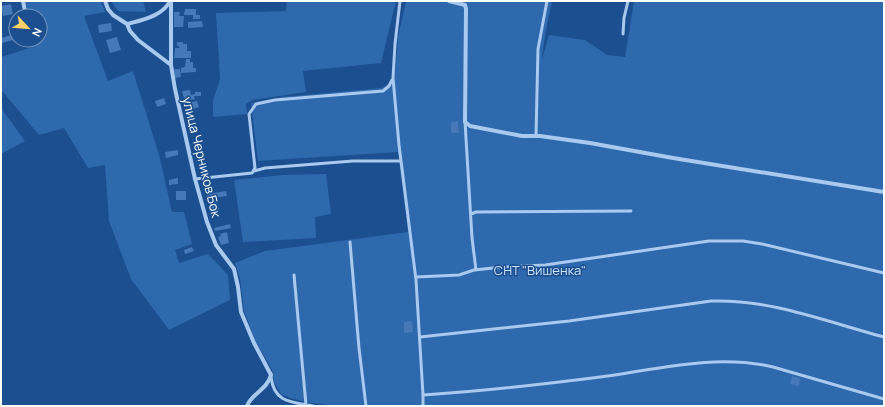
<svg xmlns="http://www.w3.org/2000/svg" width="885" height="407" viewBox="0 0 885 407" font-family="Manrope,sans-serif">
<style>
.green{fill:#2e69ad}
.building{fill:#4478b7}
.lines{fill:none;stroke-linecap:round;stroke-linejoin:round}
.service{stroke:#a9c9ee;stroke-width:3}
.minor{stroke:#a9c9ee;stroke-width:4}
.labels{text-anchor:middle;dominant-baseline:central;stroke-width:3;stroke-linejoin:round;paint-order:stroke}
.street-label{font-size:13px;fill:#fff;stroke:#1b4f8f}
.park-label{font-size:13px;fill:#cfe3fa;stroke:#1b4f8f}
</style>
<rect width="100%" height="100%" fill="#1b4f8f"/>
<path class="green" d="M25 1H101L105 12 84 16 108 81 133 71 159 155 172 212H184L192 244 175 250 179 263 208 254 228 275 230 300 169 330 131 279 109 221 105 165 88 168 64 128 39 135 3 92 1 93V57L36 46 35 40H40V16H29Z
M111 1H143L146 12 118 11Z
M287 1H396L381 63 303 71 306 92 253 100 246 104 247 114 213 117V101L220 79 216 13 286 11Z
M406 1H552L545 35 542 59 549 35 585 40 607 55 625 57 634 1H884V406H338L311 403 290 398 281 394 274 382 272 370 255 340 244 311 240 278 235 263 265 251 408 232 398 152 258 161 251 103 282 97 382 88 387 85 395 74 398 37Z
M1 108 25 141 1 154Z
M326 174 331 214 315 217 316 238 243 242 234 180 283 175Z"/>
<path class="building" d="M11 4 13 14 3 16 1 6Z
M185 9H196V15H200V19H193V15H184Z
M174 12H180L179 16H184L183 27H174Z
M202 21 203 27 188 28V22Z
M111 23 112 31 99 33 98 25Z
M15 34 16 39 2 43 1 38Z
M117 37 121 50 110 53 106 40Z
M177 42H183V44H187V51H191V58H174L175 48H179V46H177Z
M186 59H190V62H193V68H196V72L181 73V68L185 67Z
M174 69H180L181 77 175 78Z
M190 90 191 95 195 94V92H201V96H194L195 99 190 100 189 98 184 99 182 91Z
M164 98 166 104 157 107 155 101Z
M197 101 199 107 190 110 188 103Z
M458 121 459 133H451V122Z
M178 150V155L166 158 165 152Z
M178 178V184L169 185V180Z
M176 191H186V200H176Z
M226 191 227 196 207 199V194Z
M216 201 219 210 211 213 208 203Z
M230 224 231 228 215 231 214 228Z
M227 232 229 243 221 245 218 237 221 236 220 234Z
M192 247 194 251 185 254 184 250Z
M412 321 413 332 404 333V322Z
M792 376 800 378 799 386 790 384Z"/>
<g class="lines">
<path class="service" d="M400 1 395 44 393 78 399 145 416 280 423 395V406
M623 34 624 18 628 1
M465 122 472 238 476 270
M536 136 538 49 547 1
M254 171 265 168 353 161H401
M195 179 252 173 255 168 249 114 256 104 275 100 383 91 389 86 392 80
M471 214 476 212 631 211
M350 242 359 348 366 406
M294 275 306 405
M416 277 459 275 474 270 503 267 545 265 709 241H743L762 244 884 273
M420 337 569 321 711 301C771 299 827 322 884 337
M271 377C274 403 292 402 313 406
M423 395C485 391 546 384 608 376 662 368 719 354 773 367L884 399"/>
<path class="minor" d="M23 1 26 16
M105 1 108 9 113 15 127 24 130 31 138 40 171 65
M171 1V65L175 89 195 179 207 222 216 245 234 269 238 287 241 312 254 343 271 375C267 390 252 393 247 406
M449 1 465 5 466 9 465 122 470 126 522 136H540L590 143 673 158 884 192
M127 24C142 20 163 16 170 1"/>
</g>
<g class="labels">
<g class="street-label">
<text transform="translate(202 157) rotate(76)">улица Черников Бок</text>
</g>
<g class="park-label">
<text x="540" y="270">СНТ "Вишенка"</text>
</g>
</g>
<rect width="885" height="407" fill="none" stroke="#ffffff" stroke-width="4"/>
<g transform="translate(28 28) rotate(116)"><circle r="19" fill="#1b4f8f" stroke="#7695bc"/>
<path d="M0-3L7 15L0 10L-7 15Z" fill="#ffd166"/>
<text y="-6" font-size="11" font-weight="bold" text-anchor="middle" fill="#ffffff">N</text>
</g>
</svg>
